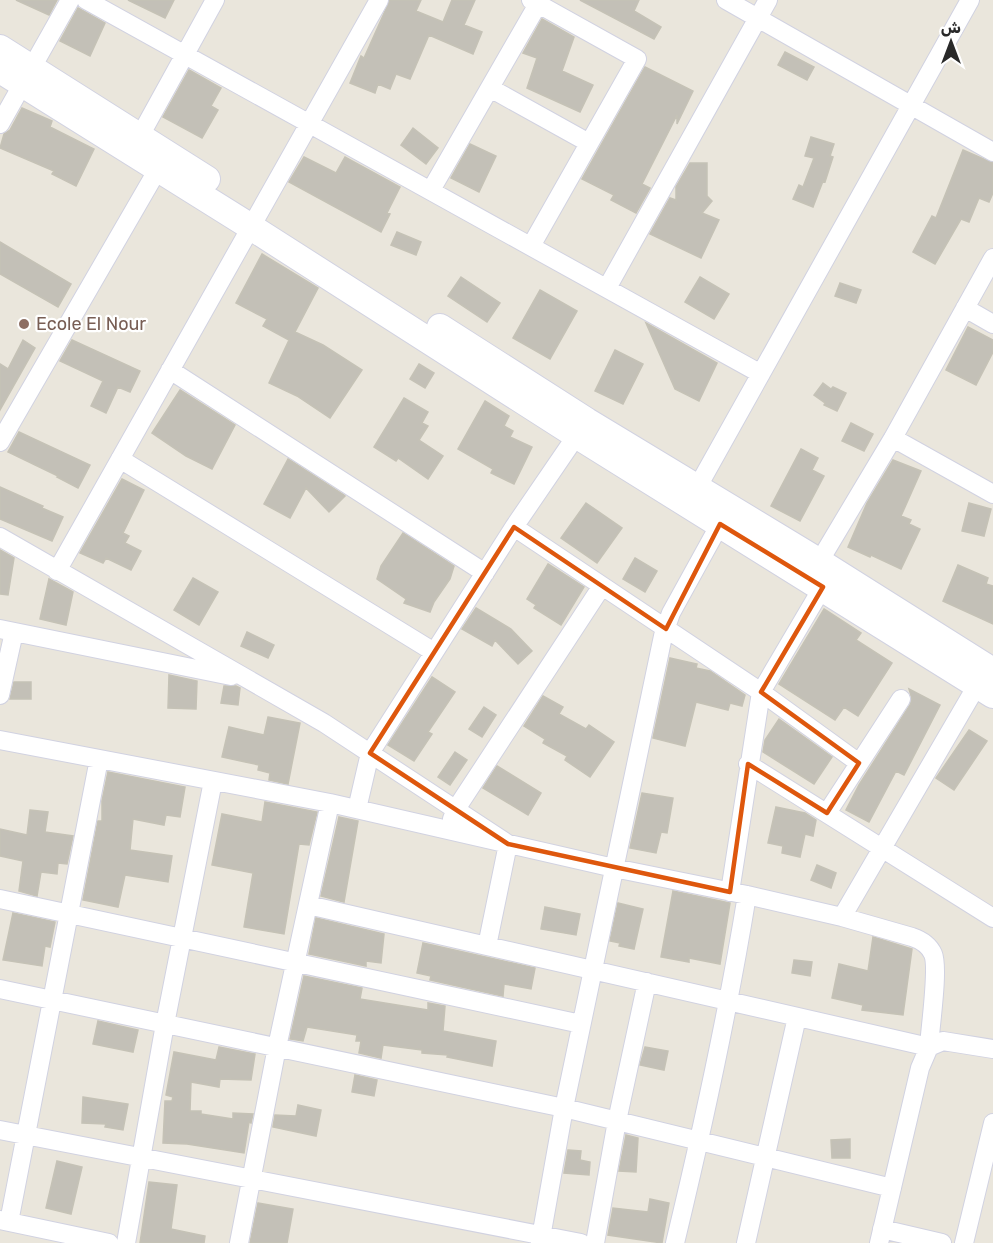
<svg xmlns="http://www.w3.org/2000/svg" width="993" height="1243" viewBox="0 0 993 1243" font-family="Rubik,Cairo,sans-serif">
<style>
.building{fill:#c3c0b7;stroke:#c5c2b6;stroke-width:1.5}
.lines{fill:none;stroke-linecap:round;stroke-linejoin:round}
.minor-casing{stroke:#d1d2e1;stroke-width:20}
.secondary-casing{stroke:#d1d2e1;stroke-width:28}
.minor{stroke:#fff;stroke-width:18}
.secondary{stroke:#fff;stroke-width:26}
.marked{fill:none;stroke:#de570d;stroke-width:4.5;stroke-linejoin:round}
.education-dot{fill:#8d6e63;stroke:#fff;stroke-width:2}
.labels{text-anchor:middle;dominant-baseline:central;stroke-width:4.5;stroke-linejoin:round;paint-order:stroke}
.education-label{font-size:18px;fill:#785e54;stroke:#fff;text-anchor:start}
</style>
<rect width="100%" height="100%" fill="#eae6dc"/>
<path class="building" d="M16 0H57L49 15Z
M128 0H174L165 18Z
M390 0H421L416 11 443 22 452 0H475L464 25 482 32 473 54 429 35 410 79 396 74 390 89 378 84 375 93 350 83 361 56 364 58Z
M580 0H639L634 11 661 27 654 39Z
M78 8 105 23 90 56 60 41Z
M542 19 574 37 562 71 593 85 580 112 527 88 537 58 523 53Z
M785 52 814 67 807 80 778 65Z
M645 67 693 91 677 124V115L642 184 650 188 636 213 611 200 614 195 582 179Z
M189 70 221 88 211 106 218 110 202 138 163 117Z
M22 108 52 121 50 127 94 149 76 186 52 174 54 171 0 148 4 134 10 130Z
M413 128 438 148 426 164 401 145Z
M811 137 834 144 830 156 833 157 825 182 823 181 813 207 793 199 799 185 803 187 814 158 805 156Z
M470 144 496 156 479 192 451 178Z
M963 150 993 163V193L989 202 979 198 969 222 961 219 935 264 913 252 932 216 936 218Z
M304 157 336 173 345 157 400 187 387 213 390 214 381 232 289 182Z
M690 163H707V196L712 201 702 213 719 220 701 258 650 234 670 198 676 200V187Z
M397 232 421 242 416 255 391 245Z
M0 242 71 284 58 307 0 274Z
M262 254 318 288 295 332 323 345 362 370 330 418 297 396 269 383 289 340 263 326 267 319 236 303Z
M461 277 500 303 487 322 448 296Z
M700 277 729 294 714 319 685 302Z
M840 283 861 290 856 303 835 296Z
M540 290 577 311 550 359 513 338Z
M646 323 717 363 699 401 675 389Z
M968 327 993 340V352L976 385 946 370Z
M23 340 35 348 0 410V364L8 369Z
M72 340 140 371 130 392 118 387 106 413 91 406 103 381 60 361Z
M615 350 643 364 623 404 595 391Z
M419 364 434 373 425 388 410 379Z
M823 383 831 389 833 387 846 393 837 411 824 405 825 403 814 395Z
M180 390 235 425 212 469 186 456 152 433Z
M404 398 428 412 422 423 428 426 419 440 443 456 428 479 398 458 396 461 374 447Z
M485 401 509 416 504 426 513 431 510 437 532 447 514 484 491 473 493 469 458 449Z
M851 423 873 434 864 451 842 441Z
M19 432 90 465 78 488 57 477 58 476 8 452Z
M801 449 818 458 812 470 824 476 800 521 771 506Z
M288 459 344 495 345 496 329 512 306 488 290 518 264 504Z
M893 460 921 471 901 516 911 520 909 524 920 529 901 569 871 555 870 557 848 547 867 503Z
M122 479 144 490 123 533 129 536 125 543 141 551 131 570 106 558 103 563 80 553Z
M0 487 43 506 42 508 63 517 52 541 0 519Z
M586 503 622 528 597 563 561 538Z
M969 503 991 509 984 536 962 531Z
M403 533 454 566 450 579 434 602 430 612 404 603 406 599 377 579 381 566Z
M0 550 14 558 8 595 0 594Z
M635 558 657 571 645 592 623 579Z
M548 564 584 587 561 625 534 608 536 605 527 599Z
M958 565 988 578 986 584 993 586V624L943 601Z
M193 578 218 592 199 625 174 610Z
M49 579 73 592 66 625 40 619Z
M476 608 511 629 532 651 518 664 495 640 492 646 462 629Z
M824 609 861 633 856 640 892 663 858 716 844 707 835 720 779 684Z
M247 632 274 645 268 658 241 646Z
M670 658 697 664 696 668 710 671 745 695 742 706 730 703 728 710 696 702 685 746 653 738Z
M169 675 197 681 196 709 168 708Z
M432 677 455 692 428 732 432 734 414 761 388 745Z
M14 682H31V699H10Z
M224 686H236L240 688 238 705 221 703Z
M909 689 940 705 904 775 896 771 869 822 846 810 859 785 910 705 912 699Z
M543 696 563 707 559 714 586 729 589 725 614 742 590 777 565 760 567 756 543 743 545 739 524 726Z
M484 707 496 715 482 737 469 729Z
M268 717 300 723 288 784 269 780 270 773 258 770 259 765 222 757 229 727 264 735Z
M779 719 832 757 814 784 763 752 765 740Z
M969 730 987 741 954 790 936 778Z
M455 752 467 760 450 785 438 777Z
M497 766 541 793 528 815 483 788Z
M108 772 185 787 180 817 166 815 164 825 133 819 130 850 172 856 168 882 125 875 118 907 83 900 98 821H102V801Z
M642 793 673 798 667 833 661 832 656 853 630 848Z
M265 802 317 812 309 845 299 844 284 934 244 927 253 873 212 865 222 814 262 822Z
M776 807 805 813 816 820 813 836 805 834 800 857 782 853 783 846 768 843Z
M30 810 48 812 45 832 73 836 67 864 58 863 57 874 41 872 37 896 19 891 23 861 0 856V829L27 835Z
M339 817 358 821 344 902 321 896Z
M817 865 836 873 831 888 811 880Z
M673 891 730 903 720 964 689 958V962L661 957Z
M618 903 643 909 634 949 619 946 620 943 610 941Z
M545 907 580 914 576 935 541 929Z
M13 913 55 922 50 947 45 946 42 966 3 960Z
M316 918 384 934 381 963 366 961V966L309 954Z
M873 937 912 949 903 1015 862 1010 863 1005 832 998 839 964 868 971Z
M423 943 535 968 531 989 504 984 503 996 430 980 431 976 417 973Z
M794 960 812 962 810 976 792 973Z
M304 976 362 988 360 999 428 1010V1003L445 1006 443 1031 496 1041 492 1066 447 1057 448 1055 422 1053V1050L383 1045 381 1058 359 1053 361 1041H356L357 1035 307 1027 303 1041 290 1039Z
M98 1021 138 1030 133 1052 93 1044Z
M219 1047 255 1054 251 1080 220 1079 219 1087 191 1082 190 1111H201V1114L233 1119V1113L253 1114 251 1123 249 1122 244 1153 187 1144 163 1143 165 1101H172L173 1097 166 1095 174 1052 216 1060Z
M645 1047 668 1051 664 1070 640 1065Z
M355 1075 377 1080 374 1096 352 1092Z
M83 1097 128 1104 123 1130 105 1127 106 1124 82 1123Z
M298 1105 321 1110 316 1136 273 1127 275 1115 296 1116Z
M626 1135 638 1138 636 1172 619 1171Z
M850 1139V1158H832L831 1140Z
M568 1150 581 1151 580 1160 590 1162 589 1175 564 1173Z
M57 1161 82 1167 71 1214 46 1208Z
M149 1182 177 1185 171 1229 205 1236 204 1243H140Z
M650 1199 669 1203 662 1243 608 1235 613 1208 648 1212Z
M258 1203 293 1209 287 1243H250Z"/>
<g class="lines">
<g class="minor-casing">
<path id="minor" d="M86 0 761 374
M531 0 637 59 531 246
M726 0 993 152
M490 88 589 143
M0 124 70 0
M135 145 215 0
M431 190 538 4
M607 288 768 0
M965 308 993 324
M170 370 485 573
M893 438 993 494
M0 442 158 169
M120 459 434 652
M692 497 970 0
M514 527 761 692 859 763
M0 537 324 723 508 844 487 946
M57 571 379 0
M813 572 893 438 993 258
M0 629 231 676
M0 695 14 632
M0 740 330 803 614 868 747 895 842 917 912 937C921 940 929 945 933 954 939 968 930 1028 929 1047L308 905
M748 764 993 918
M357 809 370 753 514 527 583 426
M827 813 901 699
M452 819 456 809 602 586
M730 892 761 692 828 578
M0 899 581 1024
M842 917 983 675
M0 989 564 1108 892 1188
M0 1130 581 1243
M0 1220 109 1243
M9 1222 99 759
M882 1229 942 1243
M126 1243 165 1024 213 781
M239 1243 277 1047 330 803
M540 1243 564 1108 663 636 671 613 720 524
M595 1243 617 1121 647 982
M675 1243C703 1127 728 1012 747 895
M746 1243 797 1017
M879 1243 920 1068 929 1047 943 1041 993 1049
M964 1243 993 1123"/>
</g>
<g class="secondary-casing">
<path id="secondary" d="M0 48 207 179
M0 70 251 227 576 435 993 695
M440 327 587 421 820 562 993 671"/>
</g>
<use href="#minor" class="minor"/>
<use href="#secondary" class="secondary"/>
</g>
<path class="marked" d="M720 524 823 587 761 692 859 763 827 813 748 764 730 892 508 844 370 753 514 527 666 629Z"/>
<circle class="education-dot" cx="24" cy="324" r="6"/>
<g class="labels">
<g class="education-label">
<text x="36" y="324">Ecole El Nour</text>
</g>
</g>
<g transform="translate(951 42)" stroke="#ffffff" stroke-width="4.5" paint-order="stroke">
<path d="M0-4.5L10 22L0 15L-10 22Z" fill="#292929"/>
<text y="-9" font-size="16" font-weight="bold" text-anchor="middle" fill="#292929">ش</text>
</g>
</svg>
